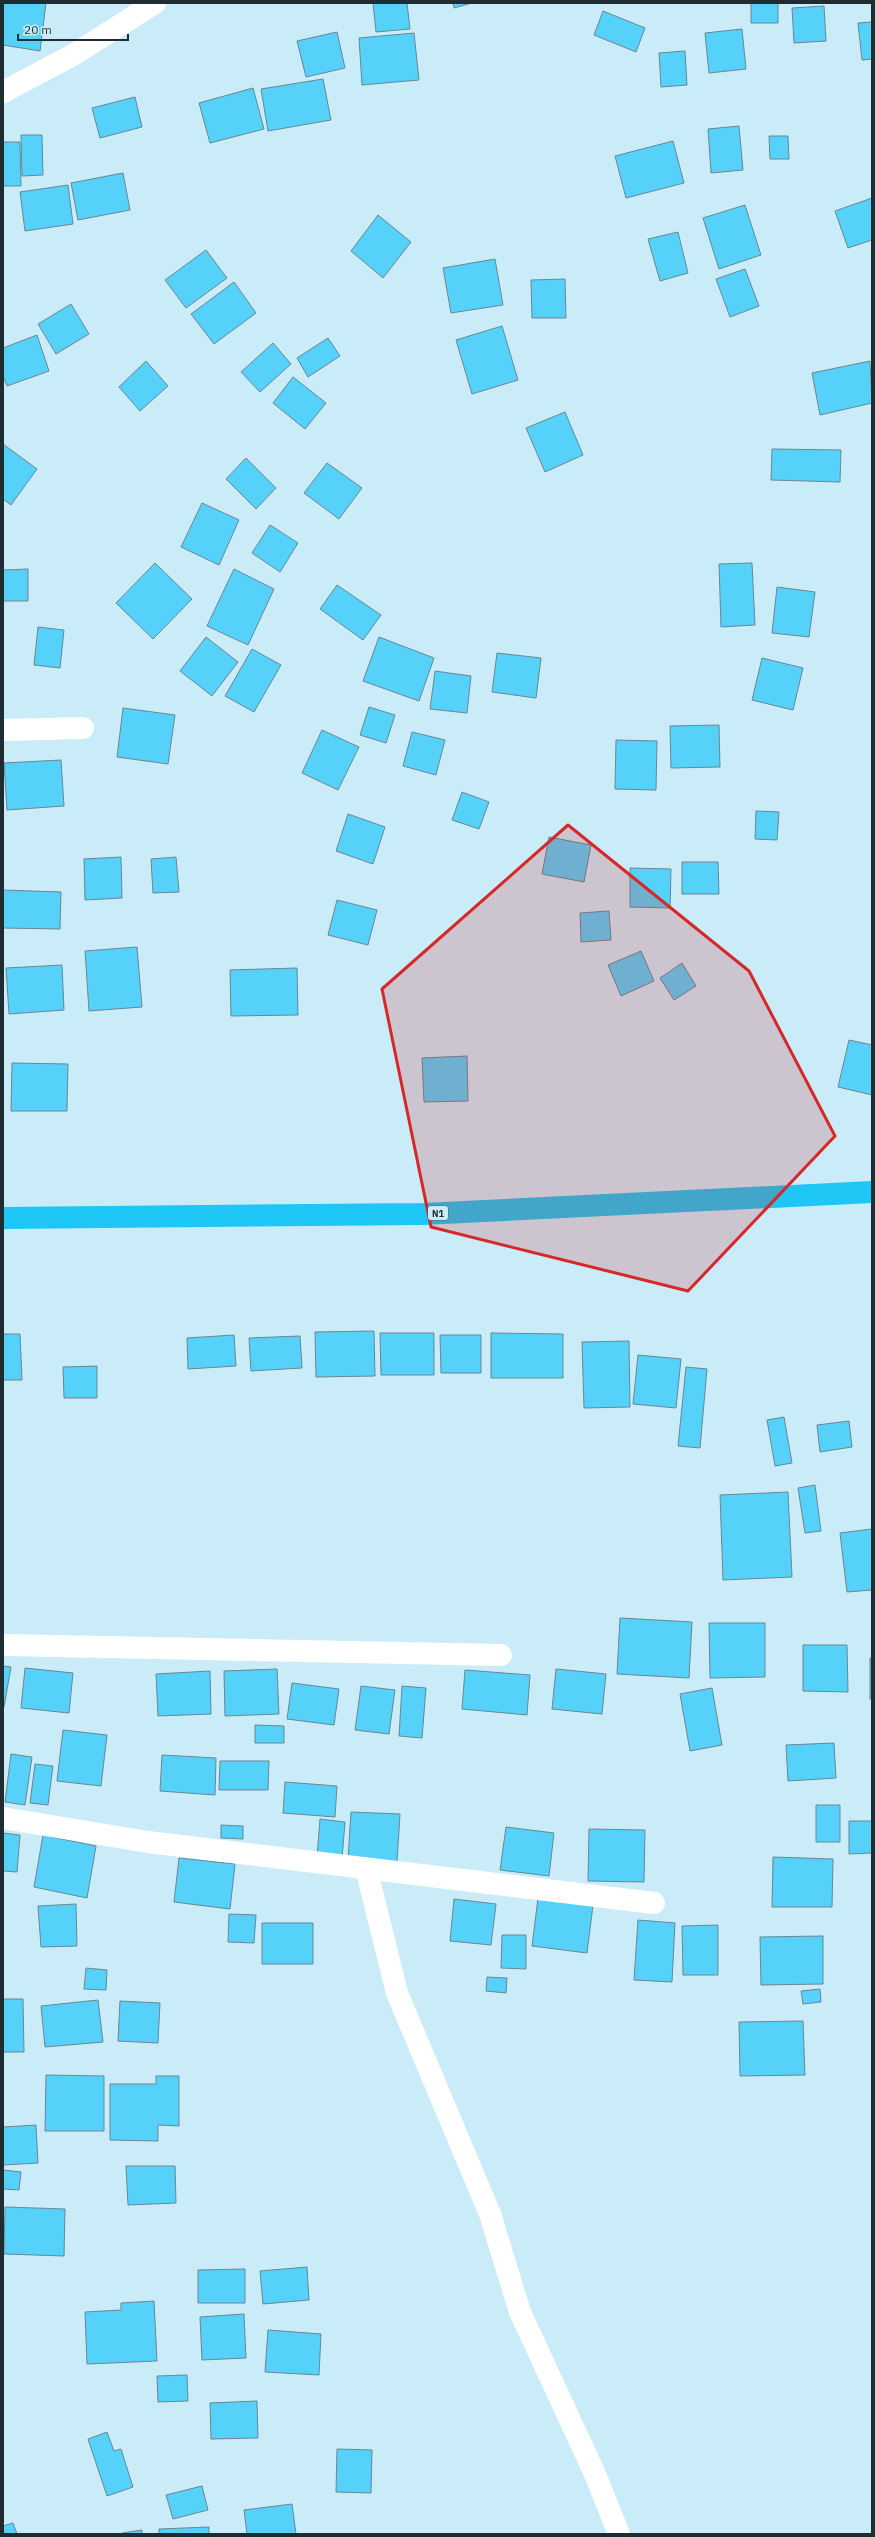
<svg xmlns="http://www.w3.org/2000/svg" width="875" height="2537" viewBox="0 0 875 2537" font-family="'IBM Plex Sans',sans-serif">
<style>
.building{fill:#56d1fa;stroke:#688793}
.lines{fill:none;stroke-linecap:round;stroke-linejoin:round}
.minor{stroke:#fff;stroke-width:22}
.highway{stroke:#1dc6f4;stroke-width:22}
.marked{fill:#d62828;fill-opacity:0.2;stroke:#d62828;stroke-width:3;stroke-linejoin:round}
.labels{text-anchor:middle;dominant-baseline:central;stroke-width:3;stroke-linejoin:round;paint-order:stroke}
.shield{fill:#caecf9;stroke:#52666d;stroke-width:1}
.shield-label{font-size:9px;font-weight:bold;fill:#1f2c31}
</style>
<rect width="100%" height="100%" fill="#caecf9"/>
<path class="building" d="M3 3H46L40 51 3 45Z
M373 3H407L410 29 376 32Z
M453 3H472L454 8Z
M751 3H778V23H751Z
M824 6 826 41 794 43 792 8Z
M603 11 645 28 636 52 594 35Z
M872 22V59L862 60 858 23Z
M742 29 746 69 709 73 705 33Z
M337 32 345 68 306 77 297 41Z
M414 33 419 80 362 85 359 38Z
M685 51 687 85 661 87 659 53Z
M323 79 331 120 268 131 261 89Z
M253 88 264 129 210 143 199 103Z
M135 97 142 127 100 138 92 108Z
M739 126 743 170 711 173 708 129Z
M21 135H42L43 175 22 176Z
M769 136H788L789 159H770Z
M673 141 684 183 626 198 615 156Z
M3 142H20L21 186H3Z
M123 173 130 210 78 220 71 183Z
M68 185 73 224 25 231 20 192Z
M872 198V240L848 248 835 211Z
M745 205 761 255 719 269 703 218Z
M378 215 411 242 383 278 351 251Z
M678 232 688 273 660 281 648 239Z
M206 250 227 278 186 308 165 280Z
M495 259 503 305 451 313 443 268Z
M745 269 759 306 730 317 716 279Z
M565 279 566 318H532L531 280Z
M234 282 256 313 214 344 191 314Z
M71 304 89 334 56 354 38 324Z
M502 326 518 380 472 394 456 340Z
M37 335 49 371 7 386 3 376V348Z
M328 338 340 356 308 377 297 358Z
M273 343 291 364 260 392 241 372Z
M146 361 168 386 140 411 119 387Z
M870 361 872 403 820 415 812 373Z
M293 377 326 403 305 429 273 403Z
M565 412 583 455 545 472 526 428Z
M3 444 37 469 11 505 3 499Z
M772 449 841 450 840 482 771 480Z
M246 458 276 488 256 509 226 479Z
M327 463 362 488 339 519 304 493Z
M202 503 239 520 219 565 181 547Z
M270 525 298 543 280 572 252 553Z
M155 563 192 599 153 639 116 603Z
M752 563 755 625 721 627 719 564Z
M28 569V601H3V570Z
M234 569 274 589 248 645 207 626Z
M337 585 381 615 363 640 320 609Z
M777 587 815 592 809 637 772 633Z
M38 627 64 630 60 668 34 665Z
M206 637 238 662 212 696 180 671Z
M379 637 434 658 419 701 363 681Z
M252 649 281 665 254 712 225 696Z
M497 653 541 658 536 698 492 692Z
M762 658 803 668 793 710 752 700Z
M435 671 471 676 467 713 430 709Z
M369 707 395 715 386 743 360 735Z
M123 708 175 715 168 764 117 757Z
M719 725 720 767 671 768 670 726Z
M322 730 359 747 338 790 302 773Z
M412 732 445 740 436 775 403 766Z
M616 740 657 741 656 790 615 789Z
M61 760 64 806 7 810 4 763Z
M462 792 489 802 479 829 452 820Z
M756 811 779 812 777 840 755 839Z
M348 814 385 827 373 864 336 851Z
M549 837 591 845 584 882 542 874Z
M121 857 122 898 85 900 84 859Z
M176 857 179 892 153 893 151 859Z
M682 862H718L719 894H682Z
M630 868 671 869 670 908 630 907Z
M3 890 61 892 60 929 3 928Z
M337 900 377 910 368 945 328 935Z
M609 911 611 940 581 942 580 913Z
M137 947 142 1007 89 1011 85 951Z
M641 951 654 981 621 996 608 965Z
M682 963 696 986 674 1000 660 978Z
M62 965 64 1010 9 1014 6 968Z
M297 968 298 1015 231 1016 230 970Z
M849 1040 872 1045V1095L838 1087Z
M467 1056 468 1101 424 1102 422 1058Z
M12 1063 68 1064 67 1111H11Z
M374 1331 375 1376 316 1377 315 1332Z
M380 1333H434V1375H381Z
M491 1333 563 1334V1378H491Z
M3 1334H20L22 1380H3Z
M234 1335 236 1366 188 1369 187 1338Z
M440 1335H481V1373H441Z
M300 1336 302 1368 251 1371 249 1338Z
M629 1341 630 1407 584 1408 582 1342Z
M638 1355 681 1359 676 1408 633 1404Z
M97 1366V1398H64L63 1367Z
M686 1367 707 1369 700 1448 678 1446Z
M784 1417 792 1463 775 1466 767 1420Z
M849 1421 852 1447 820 1452 817 1425Z
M815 1485 821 1531 805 1533 798 1488Z
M788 1492 792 1577 723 1580 720 1495Z
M872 1529V1590L847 1592 840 1533Z
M620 1618 692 1622 689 1678 617 1674Z
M709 1623H765V1677L710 1678Z
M803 1645H847L848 1692 803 1691Z
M870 1658H872V1699H870Z
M3 1666 11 1667 4 1707H3Z
M25 1668 73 1673 69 1713 21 1708Z
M277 1669 279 1714 225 1716 224 1671Z
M556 1669 606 1674 602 1714 552 1709Z
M465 1670 530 1675 527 1715 462 1709Z
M210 1671 211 1714 158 1716 156 1674Z
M292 1683 339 1689 334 1725 287 1719Z
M361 1686 395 1690 389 1734 355 1730Z
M402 1686 426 1688 422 1738 399 1736Z
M712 1688 722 1745 690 1751 680 1694Z
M255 1725 284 1726V1743H255Z
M63 1730 107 1735 101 1786 57 1781Z
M834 1743 836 1778 788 1781 786 1745Z
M11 1754 32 1757 25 1805 5 1802Z
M162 1755 216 1758 215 1795 160 1791Z
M220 1761H269L268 1790H219Z
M35 1764 53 1766 48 1805 30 1803Z
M285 1782 337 1786 335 1817 283 1813Z
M816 1805H840V1842H816Z
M351 1812 400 1814 397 1862 348 1859Z
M320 1819 345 1822 342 1859 317 1857Z
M849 1821H872V1853L849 1854Z
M221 1825 243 1826V1839L221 1838Z
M506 1827 554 1833 549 1876 500 1870Z
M589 1829 645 1830 644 1882 588 1881Z
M3 1833 20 1835 17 1872 3 1871Z
M43 1835 96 1846 87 1898 34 1887Z
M773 1857 833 1859 832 1907H772Z
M179 1858 235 1864 230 1909 174 1902Z
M538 1898 593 1905 587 1953 532 1946Z
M454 1899 496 1904 491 1945 450 1941Z
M76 1904 77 1946 41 1947 38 1906Z
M229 1914 256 1915 254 1943 228 1942Z
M638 1920 675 1923 672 1982 634 1980Z
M262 1923H313V1964H262Z
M718 1925V1975H683L682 1926Z
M502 1935H526V1969L501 1968Z
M823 1936V1984L761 1985 760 1937Z
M86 1968 107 1970 106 1990 84 1989Z
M487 1977 507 1978 506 1993 486 1991Z
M820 1989 821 2002 803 2004 801 1991Z
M3 1999H23L24 2052H3Z
M98 2000 103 2042 45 2047 41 2006Z
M120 2001 160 2003 158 2043 118 2041Z
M803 2021 805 2075 740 2076 739 2022Z
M46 2075 104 2076V2131H45Z
M156 2076H179V2126L158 2125V2141L110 2140V2084H156Z
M36 2125 38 2163 3 2165V2127Z
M126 2166H175L176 2203 128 2205Z
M3 2170 21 2172 19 2190 3 2189Z
M5 2207 65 2209 64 2256 4 2254Z
M307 2267 309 2300 263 2304 260 2271Z
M245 2269V2303H198V2270Z
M154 2301 157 2361 87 2364 85 2312 121 2310V2303Z
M244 2314 246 2358 202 2360 200 2317Z
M268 2330 321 2334 319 2375 265 2372Z
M187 2375 188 2401 158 2402 157 2376Z
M257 2401 258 2438 211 2439 210 2403Z
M107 2432 114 2451 121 2449 133 2487 107 2496 88 2439Z
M337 2449 372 2450 371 2493 336 2492Z
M202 2486 208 2510 173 2519 166 2495Z
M292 2504 296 2534H247L244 2510Z
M13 2523 17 2534H3V2526Z
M209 2527V2534H159V2529Z
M142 2530V2534H122V2533Z"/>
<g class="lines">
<path class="minor" d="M3 92 73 55 155 3
M3 730 83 728
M3 1645 501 1655
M3 1818 148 1842 654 1903
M366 1868 397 1993 490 2214 520 2312 595 2474 619 2534"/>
<path class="highway" d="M3 1218 423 1214 872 1192"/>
</g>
<path class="marked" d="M568 825 749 971 835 1136 688 1291 431 1227 382 989Z"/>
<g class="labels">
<rect class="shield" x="428" y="1206" width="20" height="14" rx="3"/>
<g class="shield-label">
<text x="438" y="1213">N1</text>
</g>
</g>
<rect width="875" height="2537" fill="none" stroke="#1f2c31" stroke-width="8"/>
<path d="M18 34v6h110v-6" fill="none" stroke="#1f2c31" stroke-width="2"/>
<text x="24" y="34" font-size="12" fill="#1f2c31" stroke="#caecf9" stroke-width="3" paint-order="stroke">20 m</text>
</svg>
